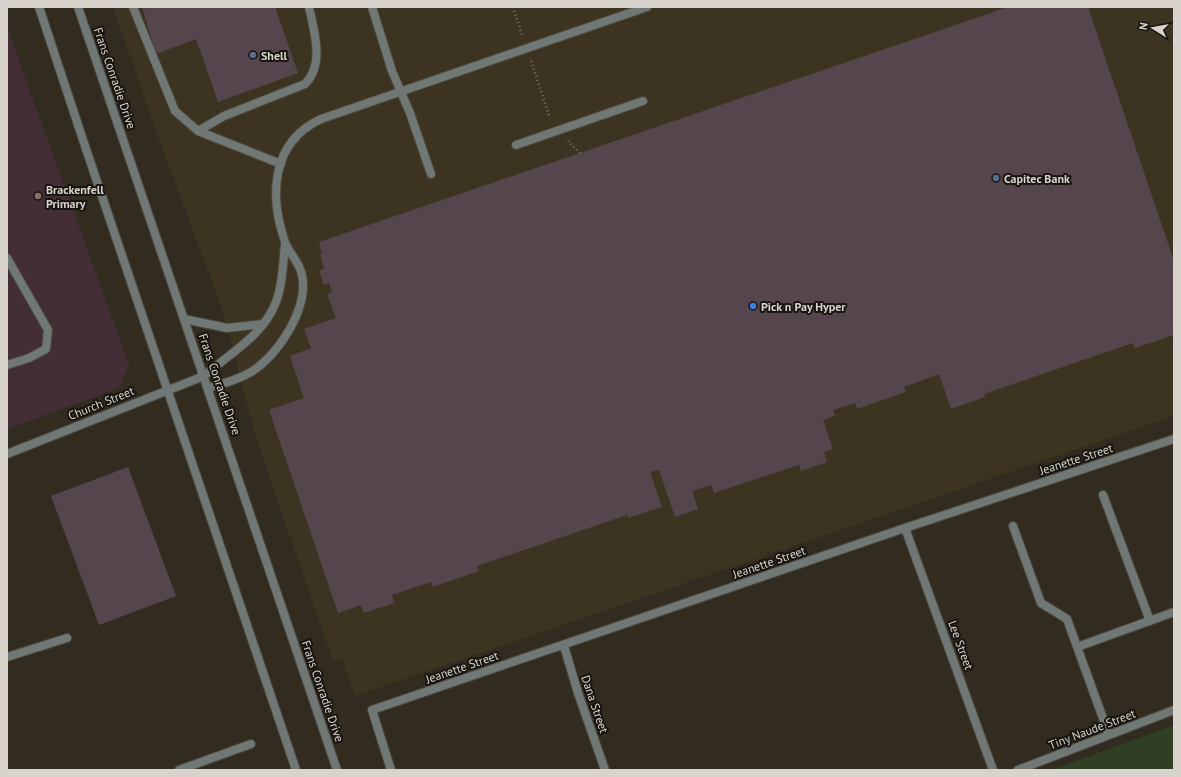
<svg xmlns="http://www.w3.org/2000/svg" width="1181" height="777" viewBox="0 0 1181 777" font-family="'PT Sans',sans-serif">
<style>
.built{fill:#3c3421}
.education{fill:#422e34}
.green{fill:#2f3f23}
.building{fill:#55464d}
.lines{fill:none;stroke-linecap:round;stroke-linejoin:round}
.service-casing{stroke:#4d473c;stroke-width:10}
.minor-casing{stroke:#4d473c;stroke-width:10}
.tertiary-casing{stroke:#4d473c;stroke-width:10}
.path{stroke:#7a756c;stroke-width:2.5;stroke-dasharray:1 3;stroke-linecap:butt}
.service{stroke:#707876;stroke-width:8}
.minor{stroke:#707876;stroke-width:8}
.tertiary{stroke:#707876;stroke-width:8}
.service-dot{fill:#5c6f8a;stroke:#181510;stroke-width:1.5}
.education-dot{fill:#8d6e63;stroke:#181510;stroke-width:1.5}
.shop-dot{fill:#3f7fe0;stroke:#181510;stroke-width:1.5}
.labels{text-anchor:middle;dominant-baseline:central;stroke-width:4;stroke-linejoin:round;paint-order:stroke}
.poi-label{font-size:12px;font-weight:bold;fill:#d8d4cd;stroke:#181510;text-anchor:start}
.street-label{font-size:12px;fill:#d8d4cd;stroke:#181510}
</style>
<rect width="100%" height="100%" fill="#322c20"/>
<path class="built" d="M113 7H1174V416L355 696 342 659 333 661 256 438 223 311 162 148Z"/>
<path class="education" d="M7 27 129 365 119 388 7 429Z"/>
<path class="green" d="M1174 725V770H1052Z"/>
<path class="building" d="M142 7H275L298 73 218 102 196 39 156 54Z
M1008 7H1088L1174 261V335L1135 348 1133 343 984 394 985 397 951 409 939 374 904 387 906 392 857 409 855 403 833 410 835 416 823 420 833 449 824 452 827 462 801 471 799 465 714 493 711 485 692 491 698 509 675 517 659 470 650 472 662 507 628 518 627 515 477 566 479 571 433 587 431 582 392 595 394 603 364 613 361 605 338 613 269 410 304 398 290 356 311 348 304 329 336 318 327 294 332 292 329 283 324 285 319 271 324 269 320 254 322 253 319 242Z
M128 467 176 596 99 625 51 496Z"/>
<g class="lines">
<g class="service-casing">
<path id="service" d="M133 7 175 111 198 131 281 164
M372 7 392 71 410 113 431 174
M198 131 224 116 305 84C325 64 314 31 309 7
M516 145 643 101
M7 258 48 330 46 349 29 358 7 365
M204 376C230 353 263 336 276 302 283 284 283 262 285 244
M208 388C222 384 238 380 251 372 278 356 309 308 302 275 300 263 289 253 285 242 269 196 271 142 321 119L647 7
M7 657 67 638"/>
</g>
<g class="minor-casing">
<path id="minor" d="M7 454 204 376
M1103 495 1150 621
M1013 526 1041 603 1067 619 1109 735
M905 528 993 770
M564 646 578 693 605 770
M1077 647 1174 612
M179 770 251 744
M391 770 372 710 905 528 1174 439
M1018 770 1174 710"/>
</g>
<g class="tertiary-casing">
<path id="tertiary" d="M39 7 85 146 296 770
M78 7 337 770
M184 319 227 328 263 324"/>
</g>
<path class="path" d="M513 7 522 35
M531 61 550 118
M568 141 580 153"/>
<use href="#service" class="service"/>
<use href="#minor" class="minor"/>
<use href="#tertiary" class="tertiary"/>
</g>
<g class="service-dot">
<circle cx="253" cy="55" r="4"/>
<circle cx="996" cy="178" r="4"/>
</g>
<circle class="education-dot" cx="38" cy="196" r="4"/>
<circle class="shop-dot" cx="753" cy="306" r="4"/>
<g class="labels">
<g class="poi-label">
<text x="261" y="55">Shell</text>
<text x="1004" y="178">Capitec Bank</text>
<text x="46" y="189">Brackenfell<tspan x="46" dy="14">Primary</tspan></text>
<text x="761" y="306">Pick n Pay Hyper</text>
</g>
<g class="street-label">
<text transform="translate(115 78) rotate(71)">Frans Conradie Drive</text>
<text transform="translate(220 384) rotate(71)">Frans Conradie Drive</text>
<text transform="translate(101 403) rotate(-22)">Church Street</text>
<text transform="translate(1076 459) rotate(-18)">Jeanette Street</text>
<text transform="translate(769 562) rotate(-19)">Jeanette Street</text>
<text transform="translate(961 645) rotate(70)">Lee Street</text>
<text transform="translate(462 667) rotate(-19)">Jeanette Street</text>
<text transform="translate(323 691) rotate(71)">Frans Conradie Drive</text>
<text transform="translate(595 704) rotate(71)">Dana Street</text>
<text transform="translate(1092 729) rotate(-21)">Tiny Naude Street</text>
</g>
</g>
<rect width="1181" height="777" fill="none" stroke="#d8d4cd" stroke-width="16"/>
<g transform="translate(1153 28) rotate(281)" stroke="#181510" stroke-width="3" paint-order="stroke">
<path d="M0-3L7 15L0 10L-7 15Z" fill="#d8d4cd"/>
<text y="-6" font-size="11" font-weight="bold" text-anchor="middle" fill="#d8d4cd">N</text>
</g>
</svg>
